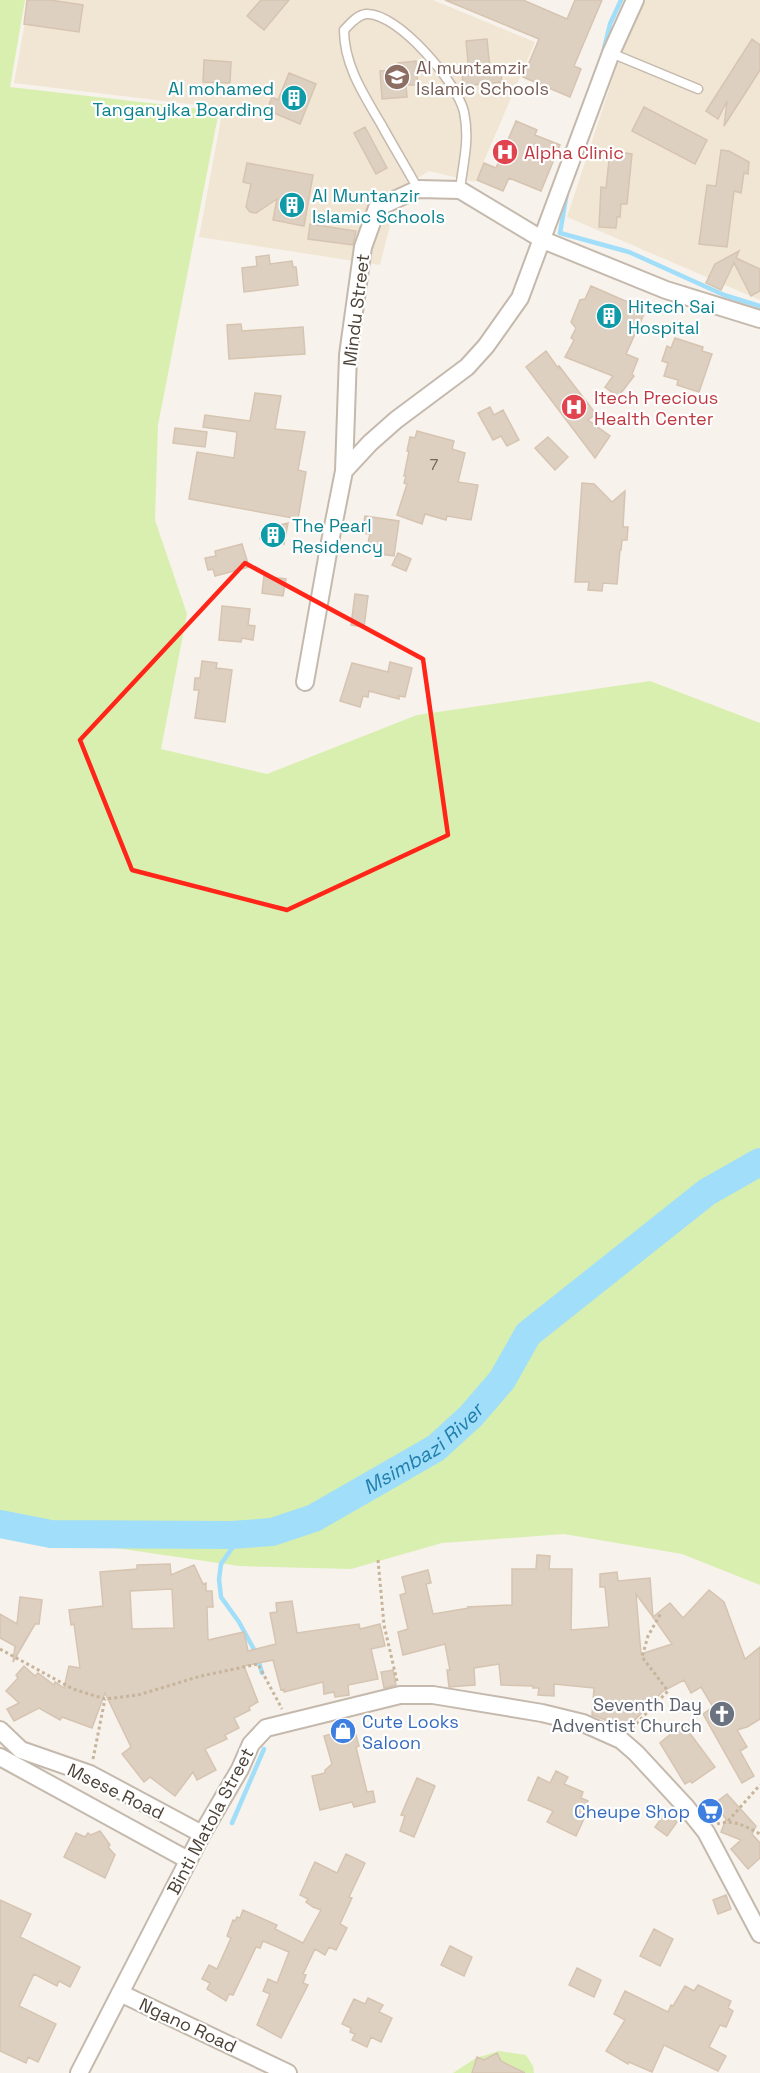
<svg xmlns="http://www.w3.org/2000/svg" width="760" height="2073" viewBox="0 0 760 2073" font-family="'Space Grotesk',sans-serif">
<style>
.education{fill:#f1e6d3}
.green{fill:#d9efaf}
.lines{fill:none;stroke-linecap:round;stroke-linejoin:round}
.stream{stroke:#a1def9;stroke-width:4.5}
.river{stroke:#a1def9;stroke-width:28}
.building{fill:#ddd0c1;stroke:#d6c4b1;stroke-width:1.5;fill-rule:evenodd}
.service-casing{stroke:#c4b9ac;stroke-width:11}
.minor-casing{stroke:#c4b9ac;stroke-width:20}
.path{stroke:#c7b49b;stroke-width:3;stroke-dasharray:3 3;stroke-linecap:butt}
.service{stroke:#fff;stroke-width:8}
.minor{stroke:#fff;stroke-width:16}
.marked{fill:none;stroke:#ff2619;stroke-width:4.5;stroke-linejoin:round}
.labels{text-anchor:middle;dominant-baseline:central;stroke-width:4.5;stroke-linejoin:round;paint-order:stroke}
.number-label{font-size:15px;fill:#70665a}
.education-label{font-size:18px;fill:#785e54;stroke:#fff;text-anchor:start}
.culture-label{font-size:18px;fill:#0d838f;stroke:#fff;text-anchor:start}
.health-label{font-size:18px;fill:#be3a42;stroke:#fff;text-anchor:start}
.street-label{font-size:18px;fill:#4c4237;stroke:#fff}
.worship-label{font-size:18px;fill:#5b616d;stroke:#fff;text-anchor:end}
.shop-label{font-size:18px;fill:#366cbe;stroke:#fff;text-anchor:start}
.water-label{font-size:20px;font-style:italic;fill:#1f7eac;stroke:#fff}
</style>
<rect width="100%" height="100%" fill="#f7f2eb"/>
<path class="education" d="M29 0H433L535 42 475 182 429 171 399 190 380 265 199 237 223 108 14 83Z
M643 0H760V300L567 217 626 38Z"/>
<path class="green" d="M0 0H25L10 87 219 111 158 425 155 520 187 614 161 749 267 774 417 715 650 681 760 723V1585L682 1554 564 1534 442 1543 351 1569 239 1566 0 1531Z
M499 2051 526 2055 533 2066 534 2073H453L476 2058Z"/>
<g class="lines">
<path class="stream" d="M603 53 610 24 621 0
M567 192 560 233 629 252 724 295 760 306
M231 1535 237 1541 221 1564 219 1579 221 1597 239 1622 257 1655 262 1673
M232 1823 264 1749"/>
<path class="river" id="s1" d="M0 1524 51 1534 231 1535 272 1532 314 1518 436 1448 471 1416 502 1380 528 1334 707 1192 760 1162"/>
</g>
<path class="building" d="M27 0H50L83 5 79 32 24 24Z
M261 0H289L264 30 247 16Z
M445 0H523L567 19 575 0H602L574 66 581 69 570 97 523 77 539 39Z
M487 39 490 69 500 68 502 82 463 86 462 73 469 72 466 41Z
M752 39 760 45V70L724 126 727 101 718 119 706 111Z
M204 60 231 62 230 83 203 82Z
M416 61 418 85H406L407 97 382 99 380 71 398 70V63Z
M289 73 316 84 300 124 267 110 272 97 278 100Z
M644 107 707 140 695 164 632 131Z
M516 121 537 130 535 135 560 145 541 191 509 178 503 191 477 180 484 163 496 168Z
M365 127 387 168 376 174 354 133Z
M721 150 729 151 749 162 748 174 744 173 741 193 734 191 727 247 699 244 707 185 716 186Z
M610 151 632 154 627 204H621L620 217H617L616 228 599 227 601 187 606 188Z
M247 163 313 175 304 226 273 220 277 199 256 213 250 212 246 207 251 184 243 182Z
M310 224 356 231 353 245 308 239Z
M739 251 736 258 760 269V291L751 296 734 263 721 290 706 283 715 264Z
M269 255 270 264 292 261 293 267H296L298 285 244 292 242 268 257 266 256 257Z
M591 286 646 310 626 354 638 359 632 374 634 376 618 397 605 387 613 376 565 357 574 340 571 338 576 328 571 322 580 300 585 299Z
M241 324 242 331 303 327 305 354 229 359 227 325Z
M675 338 703 347 702 351 712 354 699 392 677 385 678 380 664 376 668 363 662 361 667 346 671 348Z
M546 351 558 368 559 366 596 414 588 420 610 436 595 458 526 367Z
M255 393 281 396 275 429 305 432 298 470 306 472 298 519 189 499 197 452 234 458 237 432 203 427 205 415 250 421Z
M490 407 494 415 503 410 519 440 507 446 501 436 493 440 478 413Z
M175 428 207 432 205 447 173 443Z
M417 431 454 441 452 449 465 453 458 482 478 485 471 520 447 516 446 520 425 514 422 524 397 515 407 484 404 483 406 476H404L409 451H407L410 437 415 438Z
M548 437 568 457 555 470 535 448Z
M582 483 594 484 612 502 625 491 623 527H628L627 540H622L621 550H620L617 584 603 583 602 591 588 590 589 582H575Z
M365 516 399 521 394 556 379 554 380 545 368 543 370 534 362 533Z
M288 523 284 544 260 539 262 529Z
M242 544 249 567 215 576 213 569 208 570 205 558 216 556 215 551Z
M398 553 411 559 406 571 392 565Z
M264 576 286 579 283 596 262 593Z
M355 594 368 596 364 627 351 625Z
M222 606 250 609 248 625 255 626 253 640 242 638 241 642 219 640Z
M202 661 217 663 216 668 232 670 225 722 195 718 199 690H194L195 678H200Z
M390 662 412 668 405 697 399 696V699L369 691 368 697 363 696 360 707 340 701 352 663 388 672Z
M537 1555 550 1556 549 1569H572L571 1630 609 1627 605 1587H600V1574L617 1572 618 1581 650 1578 653 1617 670 1603 683 1618 709 1590 724 1602 745 1659 760 1647V1719L747 1727 737 1730 747 1747 740 1751 754 1776 742 1783 703 1714 713 1707 701 1687 691 1693 684 1680 663 1691 625 1730 603 1719 592 1715 594 1688 554 1684V1696L538 1695 539 1688H533V1686L501 1685 499 1664 474 1668 475 1685 449 1687 447 1670H450L445 1644 403 1655 398 1632 408 1629 400 1595 406 1593 402 1577 428 1570 431 1583 426 1584 433 1614 469 1608 468 1607 512 1605V1569H536ZM636 1594 653 1617 672 1644 641 1654Z
M170 1564 171 1575 194 1565 203 1584 206 1583V1591H212L213 1607H207L208 1640 244 1632 248 1651 276 1644 270 1613 277 1612 276 1603 292 1601 297 1633 359 1624 360 1629 380 1624 385 1646 371 1649 378 1679 348 1685 349 1695 335 1697 334 1692 324 1694 323 1682 284 1692V1689L281 1690 273 1660 244 1666 258 1702 249 1707 250 1710 234 1718 239 1728 225 1735 227 1739 205 1749 216 1770 197 1780 193 1772 175 1796 150 1777 144 1782 122 1754 131 1747 105 1693 92 1728 62 1717 60 1720 39 1708 14 1721 7 1709 19 1703 6 1691 18 1678 16 1675 24 1666 35 1676 38 1673 54 1685 55 1682 64 1688 69 1666 80 1668 74 1624 71 1625 69 1610 103 1606 100 1572 137 1569V1565ZM172 1589 174 1628 132 1629 130 1591Z
M20 1597 42 1600 39 1624H35L13 1662 15 1646 0 1638V1614L17 1624Z
M393 1670 396 1685 384 1688 381 1672Z
M683 1724 715 1767 692 1783 690 1781 685 1784 660 1743Z
M354 1728 359 1746 356 1747 367 1792 373 1791 375 1802 354 1807 352 1802 320 1810 312 1776 325 1773V1770L332 1764 324 1736Z
M556 1771 568 1777 564 1784 583 1792 581 1798 588 1801 584 1810 587 1812 576 1836 547 1822 553 1811 528 1800 538 1777 550 1783Z
M417 1778 435 1786 414 1837 400 1831 405 1816 401 1815Z
M727 1794 756 1826 752 1834 760 1843V1858L748 1869 731 1849 741 1840 721 1832 726 1819 714 1804Z
M665 1813 677 1822 667 1836 655 1827Z
M100 1831 110 1845 108 1847 115 1855 105 1878 64 1857 76 1833 85 1837 88 1833 91 1835Z
M346 1854 365 1863 349 1897 352 1898 340 1924 347 1928 336 1950 329 1947 325 1955 315 1949 303 1974 306 1975 303 1983 308 1985 281 2038 257 2025 270 1994 263 1991 268 1979 277 1983 289 1952 263 1941 260 1948 256 1947 233 1995 229 1994 226 2001 207 1989 210 1983 202 1979 209 1965 217 1969 231 1938 227 1936 233 1920 235 1921 237 1917 240 1918 243 1910 277 1925 275 1929 303 1943 321 1910 313 1907 306 1902 308 1899 300 1895 312 1868 315 1862 337 1873Z
M726 1895 731 1909 718 1914 713 1900Z
M0 1900 31 1914 20 1937 80 1967 70 1987 59 1981 57 1986 34 1974 19 2006 56 2024 38 2062 28 2057 26 2063 0 2051Z
M654 1929 673 1939 660 1966 640 1956Z
M450 1946 472 1957 464 1976 441 1965Z
M577 1968 601 1980 594 1997 569 1985Z
M698 1985 731 2001 728 2008 733 2011 726 2027 720 2025 709 2047 726 2056 718 2071 664 2045 652 2072 629 2062 628 2064 606 2051 625 2020 614 2014 625 1991 668 2012 671 2005 673 2006 685 1986 694 1991Z
M368 1998 383 2005 379 2012 392 2018 381 2042 371 2037 367 2047 352 2040 355 2034 350 2032 351 2028 342 2024 354 1999 365 2004Z
M497 2053 501 2061 525 2073H472L477 2057 484 2060Z"/>
<g class="lines">
<g class="service-casing">
<path id="service" d="M611 53 698 89
M418 189C406 167 393 146 381 124 364 95 344 65 344 30 350 24 357 15 366 14 398 12 458 84 464 112 470 141 463 162 460 190"/>
</g>
<g class="minor-casing">
<path id="minor" d="M344 471 370 443 396 420 467 367 486 346 520 298 611 53 635 0
M305 682 329 547 344 471 348 355 363 247 377 208 418 189 460 190 543 240 666 290 760 319
M0 1730 21 1750 90 1774 202 1834
M0 1757 188 1860
M120 1993 288 2073
M79 2073 202 1834 240 1769 251 1744 266 1728 400 1695H433L542 1713 583 1723 621 1740 636 1753 686 1807 706 1832 760 1934"/>
</g>
<path class="path" d="M378 1560 384 1625 397 1681
M0 1649 73 1689 105 1699 138 1695 201 1676 258 1664 282 1709
M632 1728 668 1691 642 1657 648 1636 661 1613
M93 1759 105 1699
M728 1821 760 1785
M717 1824C733 1819 745 1826 760 1834"/>
<use href="#service" class="service"/>
<use href="#minor" class="minor"/>
</g>
<path class="marked" d="M245 563 423 659 448 835 287 910 132 870 80 740Z"/>
<defs>
<g id="school-disc" transform="scale(1.35)"><circle r="9.5" fill="#8d6e63" stroke="#fff"/><path d="M0-5L7-2L0 1L-7-2ZM-4 1L0 2.5L4 1V4Q0 6-4 4Z" fill="#fff"/></g>
<g id="building-disc" transform="scale(1.35)"><circle r="9.5" fill="#0f9aa8" stroke="#fff"/><path d="M-4-6H4V6H1V3H-1V6H-4ZM-2.5-4.3h1.7v1.8h-1.7ZM.8-4.3h1.7v1.8H.8ZM-2.5-1h1.7V.8h-1.7ZM.8-1h1.7V.8H.8Z" fill="#fff"/></g>
<g id="hospital-disc" transform="scale(1.35)"><circle r="9.5" fill="#e0444e" stroke="#fff"/><path d="M-5-5h3v3.5h4V-5h3V5h-3V1.5h-4V5h-3Z" fill="#fff"/></g>
<g id="church-disc" transform="scale(1.35)"><circle r="9.5" fill="#6b7280" stroke="#fff"/><path d="M-1.2-6h2.4v3.5h3.3v2.4h-3.3V6h-2.4V-.1h-3.3v-2.4h3.3Z" fill="#fff"/></g>
<g id="shop-disc" transform="scale(1.35)"><circle r="9.5" fill="#3f7fe0" stroke="#fff"/><path d="M-5-2.5h2.3a2.7 3.5 0 0 1 5.4 0H5L5.5 6h-11ZM-1.5-2.5h3a1.5 2.3 0 0 0-3 0Z" fill="#fff"/></g>
<g id="supermarket-disc" transform="scale(1.35)"><circle r="9.5" fill="#3f7fe0" stroke="#fff"/><path d="M-6-5.5h2.5l.6 2H6L4.5 2H-2.5L-4.4-4H-6ZM-1.5 3.2a1.3 1.3 0 1 0 .1 0ZM3 3.2a1.3 1.3 0 1 0 .1 0Z" fill="#fff"/></g>
</defs>
<g fill-rule="evenodd">
<use href="#school-disc" x="397" y="77"/>
<use href="#building-disc" x="294" y="98"/>
<use href="#hospital-disc" x="505" y="152"/>
<use href="#building-disc" x="292" y="205"/>
<use href="#building-disc" x="609" y="316"/>
<use href="#hospital-disc" x="574" y="407"/>
<use href="#building-disc" x="273" y="535"/>
<use href="#church-disc" x="722" y="1714"/>
<use href="#shop-disc" x="343" y="1731"/>
<use href="#supermarket-disc" x="710" y="1811"/>
</g>
<g class="labels">
<g class="number-label">
<text x="434" y="464">7</text>
</g>
<g class="education-label">
<text x="416" y="67">Al muntamzir<tspan x="416" dy="21">Islamic Schools</tspan></text>
</g>
<g class="culture-label">
<text x="274" y="88" text-anchor="end">Al mohamed<tspan x="274" dy="21">Tanganyika Boarding</tspan></text>
<text x="312" y="195">Al Muntanzir<tspan x="312" dy="21">Islamic Schools</tspan></text>
<text x="628" y="306">Hitech Sai<tspan x="628" dy="21">Hospital</tspan></text>
<text x="292" y="525">The Pearl<tspan x="292" dy="21">Residency</tspan></text>
</g>
<g class="health-label">
<text x="524" y="152">Alpha Clinic</text>
<text x="594" y="397">Itech Precious<tspan x="594" dy="21">Health Center</tspan></text>
</g>
<g class="street-label">
<text transform="translate(356 310) rotate(-83)">Mindu Street</text>
<text transform="translate(116 1791) rotate(26)">Msese Road</text>
<text transform="translate(210 1821) rotate(-62)">Binti Matola Street</text>
<text transform="translate(188 2025) rotate(25)">Ngano Road</text>
</g>
<g class="worship-label">
<text x="702" y="1704">Seventh Day<tspan x="702" dy="21">Adventist Church</tspan></text>
</g>
<g class="shop-label">
<text x="362" y="1721">Cute Looks<tspan x="362" dy="21">Saloon</tspan></text>
<text x="690" y="1811" text-anchor="end">Cheupe Shop</text>
</g>
<g class="water-label">
<text stroke="none"><textPath href="#s1" startOffset="447">Msimbazi River</textPath></text>
</g>
</g>
</svg>
